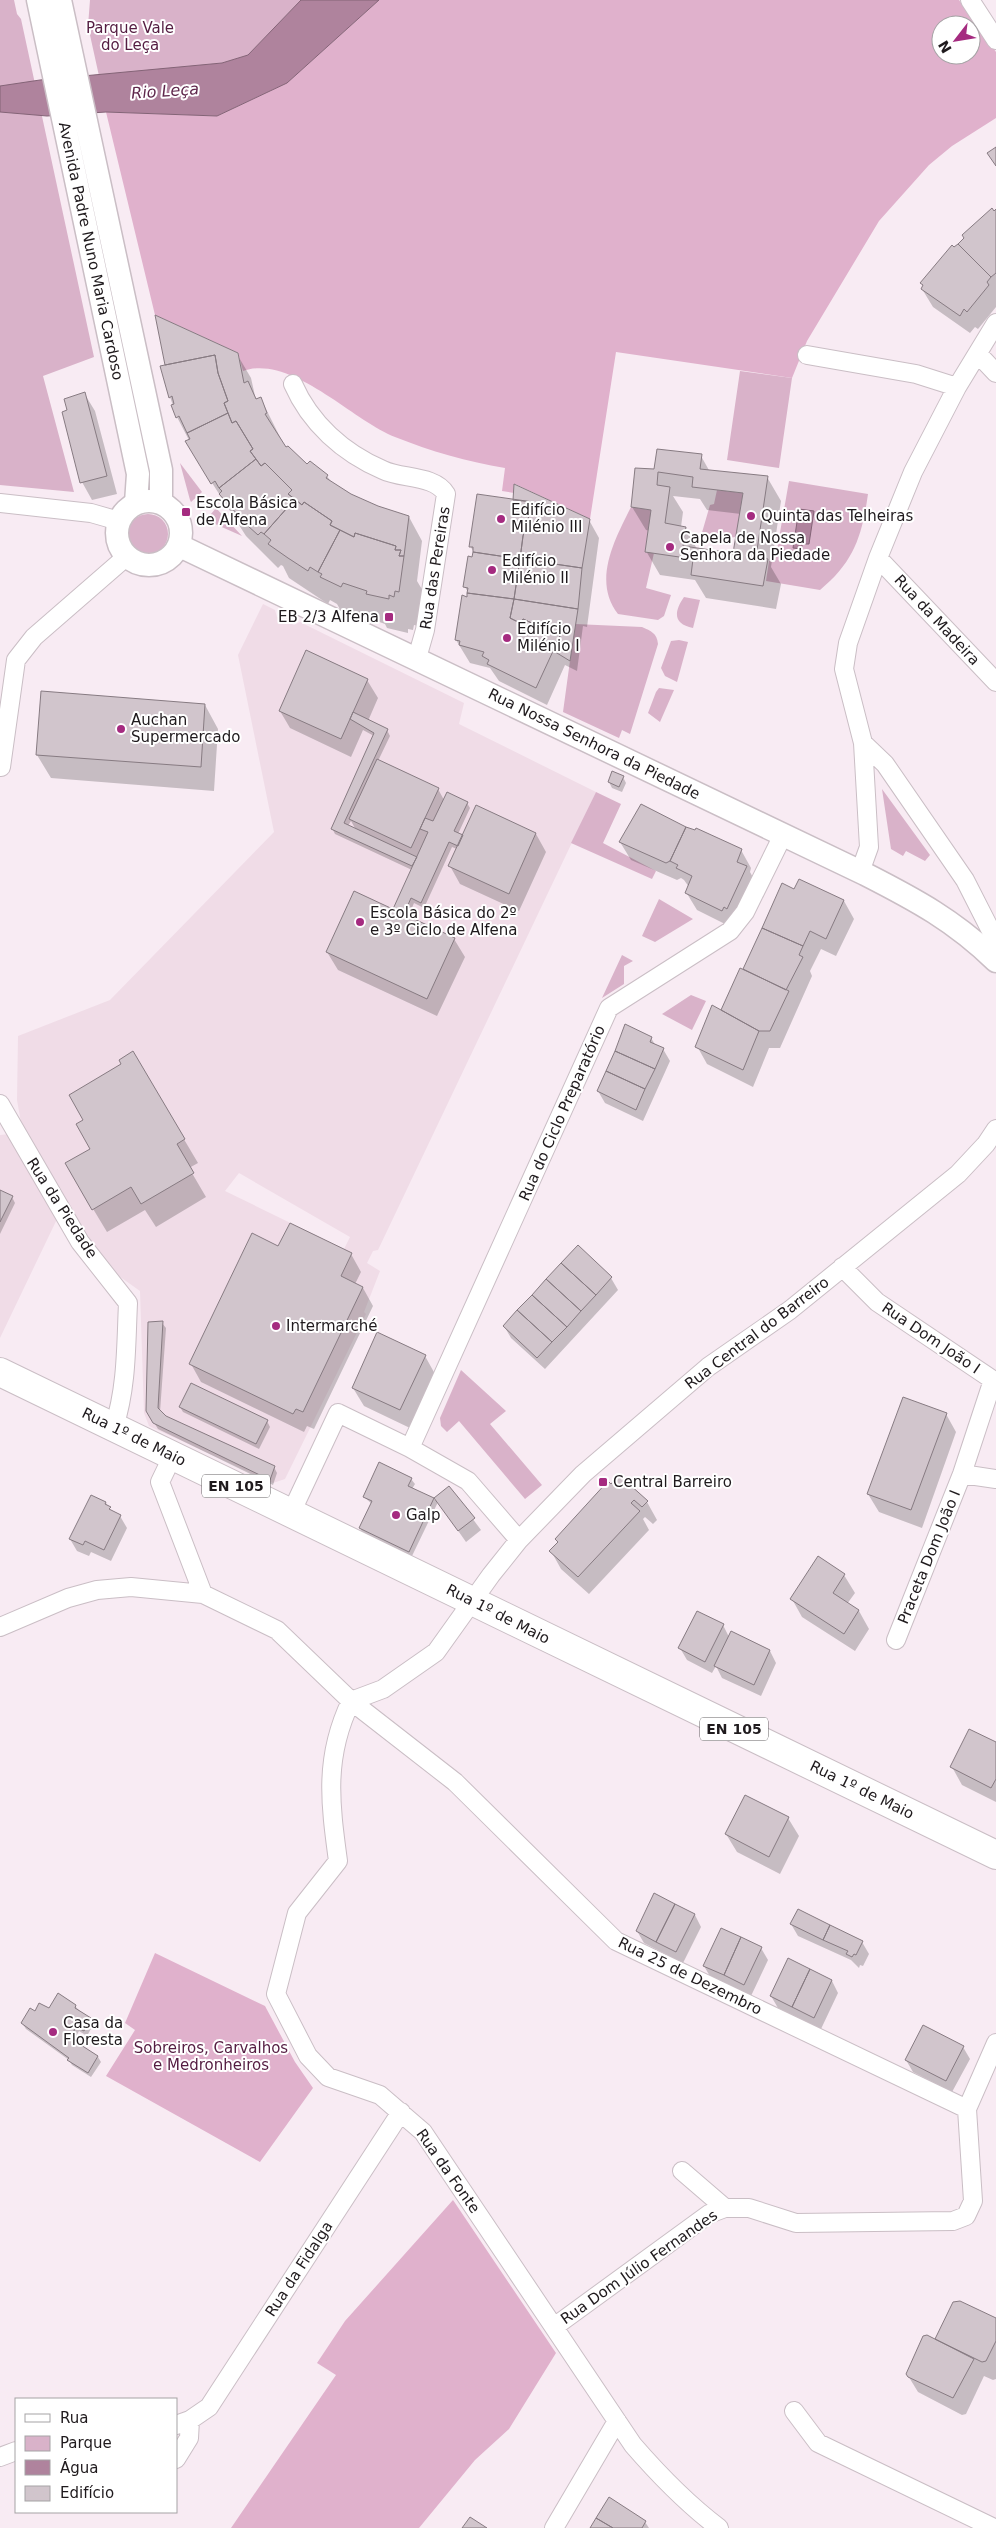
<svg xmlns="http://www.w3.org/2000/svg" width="996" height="2528" viewBox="0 0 996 2528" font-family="'DejaVu Sans',sans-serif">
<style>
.built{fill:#f0dce7;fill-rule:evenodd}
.green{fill:#d9b2c9}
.forest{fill:#e0b1cc;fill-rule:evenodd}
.water{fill:#af839d;stroke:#846477}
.shadow{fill:#0003;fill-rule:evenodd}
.building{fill:#d1c5cc;stroke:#877b82;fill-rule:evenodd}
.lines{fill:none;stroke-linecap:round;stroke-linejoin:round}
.minor-casing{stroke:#cabec5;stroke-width:20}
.tertiary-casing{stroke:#cabec5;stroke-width:25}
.primary-casing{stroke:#cabec5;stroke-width:30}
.minor{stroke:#fff;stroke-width:18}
.tertiary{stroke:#fff;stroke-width:22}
.primary{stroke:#fff;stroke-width:28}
.poi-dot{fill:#a52b80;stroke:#fff;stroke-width:2}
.labels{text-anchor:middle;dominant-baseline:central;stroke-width:4;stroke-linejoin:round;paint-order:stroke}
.shield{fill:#fff;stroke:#625f61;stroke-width:1}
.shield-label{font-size:14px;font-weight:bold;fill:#1f1a1d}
.park-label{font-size:15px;fill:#541c41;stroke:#fff}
.street-label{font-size:15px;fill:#1f1a1d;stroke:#fff}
.poi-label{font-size:15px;fill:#1f1a1d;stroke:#fff;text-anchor:start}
.water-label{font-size:16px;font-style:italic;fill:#5f274c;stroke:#fff}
</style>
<rect width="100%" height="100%" fill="#f8ebf3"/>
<path class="built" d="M263 604 275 610 277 617 294 625 300 622 464 703 459 724 596 792 378 1250 373 1251 367 1263 380 1271 364 1312 366 1314 285 1479 273 1483 149 1426 144 1413 140 1291 116 1274 79 1230 23 1134 17 1100 18 1036 110 1000 274 832 238 655ZM239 1173 350 1237 344 1249 225 1191Z
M10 1134 58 1217 0 1338V1135Z"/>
<path class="green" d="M0 0H14L17 14 21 19 94 357 43 376 74 492 0 485Z
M90 0H301L248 55 222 63 99 76 88 26Z
M740 371 792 378 779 468 727 460Z
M180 463 202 492 191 502 190 500Z
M789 481 868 494C862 536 854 562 820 590L766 581 769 561H775Z
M717 490 743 493 736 537 727 538V541L701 536 710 505 714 504Z
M631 507 651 510 654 553 646 588 671 595 664 616 658 620 618 614C592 581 615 539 631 507Z
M216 508 242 536 206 520Z
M128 534a20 20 0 1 1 40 0a20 20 0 1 1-40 0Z
M684 597 700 600 693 628C674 624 673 613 684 597Z
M575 624 642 627C651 631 657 633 658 644L630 734 622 730 619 738 563 712Z
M679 640 688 642 677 682 665 676 661 668 671 641Z
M659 688 674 690 660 722 648 713 656 692Z
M882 789 930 855 925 861 906 851 903 856 891 849Z
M596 792 621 804 603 843 656 871 652 879 571 843Z
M659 899 693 919 655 942 642 936Z
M622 955 633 961 624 966V984L602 998Z
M691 995 706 1001 692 1030 662 1014Z
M461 1370 506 1411 490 1424 542 1485 525 1499 459 1421 447 1432 441 1426 440 1418Z"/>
<path class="forest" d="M379 0H959L996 52V118L952 146 929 165 879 221 807 341 792 378 616 352 590 519 515 484 514 493 502 491 505 468C468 462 430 451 395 437 352 420 291 354 243 371L238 353 155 315 106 112 217 116 287 83ZM941 25H971V55H941Z
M155 1953 265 2006 295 2062 313 2088 260 2162 106 2076 135 2030 125 2023Z
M453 2200 556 2353 509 2429 475 2460 419 2528H231L336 2375 317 2363 345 2321Z"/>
<path class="water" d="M301 0H379L287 83 217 116 106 112 47 116 0 112V86L40 80 222 63 248 55Z
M799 509 814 511 809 544H802V549L793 548Z"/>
<path class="shadow" d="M996 210V307L978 329 975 327 970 333 933 307 922 289 924 287 922 283Z
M157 317 237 354 251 378 255 396 257 400 261 399 286 449 307 466 310 462 327 476 332 483 350 496 377 508 409 517 422 541 417 581 423 591 418 626 414 625 413 630 408 629V633L387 628 385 624 363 616 361 621 341 611 337 604 330 600 328 604 289 578 283 566 281 565 278 568 246 536 207 475 177 417 170 397 167 366Z
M84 393 95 411 117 494 92 500 82 482 68 411Z
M701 456 710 472 767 477 781 501 771 567 781 584 776 609 706 598 695 580 660 575 646 551 650 531 646 530 632 507 656 471ZM673 496 700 499 707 510 741 514 734 554 697 549 685 528 681 527 683 512Z
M589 520 599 538 587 627 583 626 577 671 565 665 547 705 499 681 490 668 470 663 456 640 469 594 465 587 474 552 470 546Z
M367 680 378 698 368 721 387 730 390 736 378 761 438 789 444 800 467 803 470 808 458 834 463 837 477 807 536 834 546 852 519 911 460 884 450 866 457 849 452 847 424 908 414 903 408 917 454 939 465 957 437 1016 338 970 327 952 393 910 412 870 335 834 332 828 374 736 363 730 351 757 290 728 280 711ZM351 821 356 830 348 826Z
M205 705 218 729 214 791 51 778 37 755Z
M623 777 626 783 622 792 612 788 609 782Z
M620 842 741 850 751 868 750 872 757 885 733 928 697 910 686 892 689 887 684 880 681 878 677 880 631 860Z
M782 885 795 891 844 901 854 919 836 956 821 949 810 971 812 976 780 1048H769L753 1087 707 1064 697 1046 721 1012 743 971Z
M651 1038 656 1046 663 1049 670 1061 643 1121 605 1103 598 1091Z
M133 1053 198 1163 189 1168 206 1197 156 1227 145 1210 107 1232 66 1164 91 1149 85 1120Z
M0 1191 12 1197 15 1203 0 1234Z
M578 1246 611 1278 618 1290 545 1369 511 1338 504 1326Z
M279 1248 351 1254 361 1272 355 1284 363 1288 373 1306 314 1429 307 1426 304 1432 201 1382 191 1364Z
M162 1323 166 1328 160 1412 165 1417 274 1467 277 1473 273 1485 158 1429 147 1411Z
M425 1356 435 1374 410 1428 364 1406 353 1388Z
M180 1407 267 1421 270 1427 259 1449 183 1412Z
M946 1414 956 1432 922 1528 879 1512 868 1494Z
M411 1479 415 1484 412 1489 434 1500 449 1487 481 1530 466 1542 438 1502 412 1556 363 1534 360 1528 372 1504 364 1497Z
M611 1486 647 1502 657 1520 653 1524 645 1517 643 1519 649 1530 589 1594 561 1569 551 1551Z
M91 1496 106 1503 112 1512 120 1516 127 1528 111 1561 91 1552 89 1556 77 1551 70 1539Z
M844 1575 855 1593 847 1604 859 1611 869 1629 855 1651 802 1617 792 1599Z
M723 1625 729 1637 770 1651 776 1663 761 1696 722 1678 716 1666 712 1673 687 1660 680 1648Z
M996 1744V1802L962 1785 952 1767Z
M788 1818 799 1836 780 1874 737 1852 726 1834Z
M655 1895 695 1915 701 1927 683 1963 644 1943 637 1931Z
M791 1924 862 1942 869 1954 863 1966 860 1965 859 1968 851 1960 798 1936Z
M761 1948 768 1960 751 1996 711 1978 704 1966Z
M832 1981 838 1993 821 2029 778 2008 771 1996Z
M75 2006 93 2025 87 2036 79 2031 73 2042 98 2057 101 2062 91 2077 72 2065 69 2060 26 2029 22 2023 35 2013Z
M963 2047 970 2059 952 2092 913 2072 906 2060Z
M954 2303 996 2319V2379L993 2380 984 2376 966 2414 962 2415 918 2392 907 2374 936 2341Z
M645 2522 649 2528H591Z"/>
<path class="building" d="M996 147V166L987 153Z
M992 208 994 211 996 209V273L991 277 958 244 964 238 962 235Z
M958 244 991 277 987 282 989 285 967 312 964 309 960 316 921 289 923 285 920 283 952 245 954 247Z
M155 315 238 353 244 383 248 381 256 399 261 397 267 413 265 414 286 447 288 446 307 464 310 461 328 475 326 478 351 494 378 506 409 516 404 556H399L401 550H395L396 546 355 533 354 537 330 525 332 521 304 502 302 505 288 494 292 490 265 463 261 466 250 451 253 449 236 421 232 423 224 403 228 401 218 373 215 355 165 365Z
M215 355 218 373 228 401 224 403 228 413 187 433 179 416 176 418 171 405 174 404 172 396 169 398 160 366Z
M85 392 107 476 80 483 62 412 67 410 64 399Z
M228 413 232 423 236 421 253 449 250 451 256 459 219 488 215 481 211 484 185 441 190 439 187 433Z
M657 449 702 454 700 469 768 476 756 557 768 559 763 586 691 575 693 559 645 552 651 510 631 507 635 468 654 469ZM658 472 693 477 692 487 743 493 733 553 683 546 686 527 665 523 670 487 657 485Z
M256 459 261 466 265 463 292 490 288 494 295 499 264 534 261 532 258 535 248 526 219 494 222 491 219 488Z
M514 484 590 519 582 568 520 559 523 536 533 502 513 500Z
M477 494 533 502 523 536 520 559 473 552V547H469Z
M295 499 302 505 304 502 332 521 330 525 340 530 318 572 310 567 308 571 288 558 268 544 271 540 264 534Z
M340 530 354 537 355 533 396 546 395 550H401L399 556H404L399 592 395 591 394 597 389 595V599L366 594 367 591 343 583 341 587 320 577 322 574 318 572Z
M473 552 520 559 514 599 467 593 468 588 463 587 468 556 472 557Z
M520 559 582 568 578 609 514 599Z
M467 593 514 599 510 618 520 623 523 619 560 636 536 688 487 664 489 660 482 656 484 652 459 645 460 641 455 640 462 595 467 597Z
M514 599 578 609 570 661 552 650 560 636 523 619 520 623 510 618Z
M306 650 368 679 341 739 279 711Z
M41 691 205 704 201 767 36 755Z
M353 712 388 729 344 823 417 857 412 866 331 829 374 733 350 719Z
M377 759 439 788 411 848 349 819Z
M612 771 624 776 619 787 608 782Z
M447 792 468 802 454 831 463 835 458 846 449 842 421 903 411 898 404 914 393 909 428 832 420 829 425 818 433 821Z
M641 804 686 827 670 861 666 863 619 842Z
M476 805 536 833 509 894 448 866Z
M686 827 695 830 696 828 742 849 737 862 747 866 727 909 724 907 722 911 685 893 692 876 676 868 678 865 670 861Z
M799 879 844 900 826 939 810 931 803 946 762 928 782 883 794 889Z
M354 891 455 938 427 999 326 952Z
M762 928 803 946 799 955 803 957 786 990 743 969Z
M740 968 789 991 770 1031H759L721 1010Z
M712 1005 759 1031 743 1070 695 1047Z
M625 1024 652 1037 650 1042 664 1048 655 1069 615 1051Z
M133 1051 185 1139 177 1144 194 1173 141 1204 131 1187 92 1210 65 1163 90 1149 76 1124 83 1120 69 1095 121 1064 119 1060Z
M615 1051 655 1069 645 1089 606 1071Z
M606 1071 645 1089 636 1110 597 1091Z
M0 1190 13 1196 0 1222Z
M290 1223 352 1253 341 1276 363 1287 303 1412 296 1409 293 1414 189 1364 252 1233 278 1246Z
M578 1245 612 1277 596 1295 561 1263Z
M561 1263 596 1295 581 1311 546 1279Z
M546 1279 581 1311 567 1327 532 1295Z
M532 1295 567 1327 552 1342 517 1310Z
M517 1310 552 1342 537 1358 503 1326Z
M163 1321 158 1408 166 1416 275 1466 270 1480 153 1423 146 1411 148 1322Z
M377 1332 426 1355 400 1410 352 1388Z
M191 1383 268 1420 256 1444 179 1407Z
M903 1397 947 1413 911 1510 867 1494Z
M379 1462 412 1478 408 1486 434 1498 409 1552 359 1528 372 1501 363 1497Z
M619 1475 648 1501 642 1507 634 1500 631 1503 640 1511 578 1577 549 1551 558 1542 555 1539 608 1481 611 1484Z
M449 1486 475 1518 458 1531 434 1498Z
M91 1495 106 1502 105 1504 111 1507 109 1509 121 1515 104 1550 85 1541 83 1545 69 1539Z
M818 1556 845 1574 833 1593 859 1610 844 1634 790 1599Z
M697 1611 724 1624 705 1662 678 1648Z
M731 1631 770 1650 754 1685 714 1666Z
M969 1729 996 1742V1779L991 1788 950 1767Z
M745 1795 789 1817 769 1857 725 1834Z
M654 1893 675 1904 656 1942 636 1931Z
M675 1904 695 1914 676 1952 656 1942Z
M798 1909 830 1925 823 1940 790 1924Z
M830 1925 863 1941 856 1955 854 1954 852 1957 846 1954 848 1951 823 1940Z
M721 1928 741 1937 724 1975 703 1966Z
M741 1937 762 1947 744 1985 724 1975Z
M788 1958 810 1969 792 2007 770 1996Z
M810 1969 832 1980 814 2018 792 2007Z
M58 1993 76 2005 75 2008 91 2018 84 2031 76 2027 70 2038 98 2056 88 2073 67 2060 69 2058 21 2023 30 2008 35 2011 39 2003 49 2008Z
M923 2025 964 2046 946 2081 905 2060Z
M960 2301 996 2318V2341L986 2361 982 2362 935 2339 953 2302Z
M927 2335 974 2359 953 2398 908 2377 906 2374 923 2336Z
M609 2497 646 2521 642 2528H613L596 2518Z
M470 2517 487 2528H462Z
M596 2518 613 2528H590Z"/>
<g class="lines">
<g class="minor-casing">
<path id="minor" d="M970 0 996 40
M978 354 996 373
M807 355 916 374 957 387
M293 384C310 423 343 453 383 470 401 479 435 475 446 494L425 630 417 658
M0 503 91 513 119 521
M878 558 996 682
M863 743 885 764 965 880 995 939
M1 767 16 660 34 637 126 557
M860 872 869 847 863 743 844 669 848 643 878 558 913 472 957 387 996 323
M0 1104 80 1242 128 1303C126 1345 127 1387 114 1427
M842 1267 877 1302 993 1380 962 1474 896 1640
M410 1448 609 1008 730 931 745 912 783 835
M173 1455 160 1482 203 1594
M962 1474 996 1479
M291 1513 338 1413 410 1448 468 1481 519 1540
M0 1627 68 1598 97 1590 131 1587 203 1594 277 1630 351 1701 455 1782 616 1941 967 2109
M351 1701C324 1757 330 1802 338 1861L297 1913 276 1994 308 2056 328 2077 380 2095 423 2132 633 2445C659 2475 686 2503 719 2528
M351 1701 383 1689 436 1652 491 1575 519 1540 583 1474 708 1367 790 1310 958 1174 986 1144 996 1129
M682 2171 725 2208
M554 2327 709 2214 725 2208H749L796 2223 953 2221 966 2216 973 2201 967 2109 996 2043
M794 2411 818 2443 994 2528
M176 2425 190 2420 209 2407 401 2112
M0 2457 16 2451
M176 2459 189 2438 190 2420
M554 2528 617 2421"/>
</g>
<g class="tertiary-casing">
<path id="tertiary" d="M38 0 138 474 136 503
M60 0 161 470V503
M117 533a32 32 0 1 1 64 0a32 32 0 1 1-64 0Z
M180 546 865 874C916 900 955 921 996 961"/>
</g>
<g class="primary-casing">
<path id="primary" d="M0 1372 996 1855"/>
</g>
<use href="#minor" class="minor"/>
<use href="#tertiary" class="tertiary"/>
<use href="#primary" class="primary"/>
</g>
<g class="poi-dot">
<rect x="181" y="507" width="10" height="10" rx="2.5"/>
<circle cx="751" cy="516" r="5"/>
<circle cx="501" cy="519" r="5"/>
<circle cx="670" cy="547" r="5"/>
<circle cx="492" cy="570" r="5"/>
<rect x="384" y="612" width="10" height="10" rx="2.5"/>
<circle cx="507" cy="638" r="5"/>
<circle cx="121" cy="729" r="5"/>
<circle cx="360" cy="922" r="5"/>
<circle cx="276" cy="1326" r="5"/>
<rect x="598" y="1477" width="10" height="10" rx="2.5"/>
<circle cx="396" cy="1515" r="5"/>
<circle cx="53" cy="2032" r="5"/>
</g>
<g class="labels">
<g class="shield">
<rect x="202" y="1474.5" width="68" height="23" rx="4"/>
<rect x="700" y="1717.5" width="68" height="23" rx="4"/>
</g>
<g class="shield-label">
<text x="236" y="1486">EN 105</text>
<text x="734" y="1729">EN 105</text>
</g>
<g class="park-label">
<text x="130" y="28">Parque Vale<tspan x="130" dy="17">do Leça</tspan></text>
<text x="211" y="2048">Sobreiros, Carvalhos<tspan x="211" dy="17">e Medronheiros</tspan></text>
</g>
<g class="street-label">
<text transform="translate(91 251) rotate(78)">Avenida Padre Nuno Maria Cardoso</text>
<text transform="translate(435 568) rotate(-81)">Rua das Pereiras</text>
<text transform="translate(937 620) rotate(47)">Rua da Madeira</text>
<text transform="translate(594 744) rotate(26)">Rua Nossa Senhora da Piedade</text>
<text transform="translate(562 1113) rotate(-66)">Rua do Ciclo Preparatório</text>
<text transform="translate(62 1208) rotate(57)">Rua da Piedade</text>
<text transform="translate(757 1333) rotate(-37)">Rua Central do Barreiro</text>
<text transform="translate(931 1338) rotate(34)">Rua Dom João I</text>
<text transform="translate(134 1437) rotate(26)">Rua 1º de Maio</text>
<text transform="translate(929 1557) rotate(-68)">Praceta Dom João I</text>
<text transform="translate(498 1614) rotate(27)">Rua 1º de Maio</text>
<text transform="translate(862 1790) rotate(26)">Rua 1º de Maio</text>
<text transform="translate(690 1976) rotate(26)">Rua 25 de Dezembro</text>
<text transform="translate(448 2171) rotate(55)">Rua da Fonte</text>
<text transform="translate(639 2267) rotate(-35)">Rua Dom Júlio Fernandes</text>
<text transform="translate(299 2269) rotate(-57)">Rua da Fidalga</text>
</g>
<g class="poi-label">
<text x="196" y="503">Escola Básica<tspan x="196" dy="17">de Alfena</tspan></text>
<text x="511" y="510">Edifício<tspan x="511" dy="17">Milénio III</tspan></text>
<text x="761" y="516">Quinta das Telheiras</text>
<text x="680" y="538">Capela de Nossa<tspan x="680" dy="17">Senhora da Piedade</tspan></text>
<text x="502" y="561">Edifício<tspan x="502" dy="17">Milénio II</tspan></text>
<text x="379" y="617" text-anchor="end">EB 2/3 Alfena</text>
<text x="517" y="629">Edifício<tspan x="517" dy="17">Milénio I</tspan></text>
<text x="131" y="720">Auchan<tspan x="131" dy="17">Supermercado</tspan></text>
<text x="370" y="913">Escola Básica do 2º<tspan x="370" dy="17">e 3º Ciclo de Alfena</tspan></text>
<text x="286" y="1326">Intermarché</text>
<text x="613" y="1482">Central Barreiro</text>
<text x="406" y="1515">Galp</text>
<text x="63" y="2023">Casa da<tspan x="63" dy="17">Floresta</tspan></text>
</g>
<g class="water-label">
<text transform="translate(165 91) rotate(-4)">Rio Leça</text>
</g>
</g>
<rect x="15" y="2398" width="162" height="115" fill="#ffffff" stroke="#a5a3a5"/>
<rect x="25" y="2414" width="25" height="8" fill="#ffffff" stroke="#a5a3a5"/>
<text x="60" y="2423" font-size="15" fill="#1f1a1d">Rua</text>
<rect x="25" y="2436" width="25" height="15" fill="#d9b2c9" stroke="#a5a3a5"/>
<text x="60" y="2448" font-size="15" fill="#1f1a1d">Parque</text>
<rect x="25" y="2460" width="25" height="15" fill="#af839d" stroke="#a5a3a5"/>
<text x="60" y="2473" font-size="15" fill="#1f1a1d">Água</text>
<rect x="25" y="2486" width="25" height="15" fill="#d1c5cc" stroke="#a5a3a5"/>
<text x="60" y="2498" font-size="15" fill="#1f1a1d">Edifício</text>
<g transform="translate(956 40) rotate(239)"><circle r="24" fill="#ffffff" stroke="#a5a3a5"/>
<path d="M0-4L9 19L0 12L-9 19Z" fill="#a52b80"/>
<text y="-8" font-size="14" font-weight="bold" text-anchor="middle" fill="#1f1a1d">N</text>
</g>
</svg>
